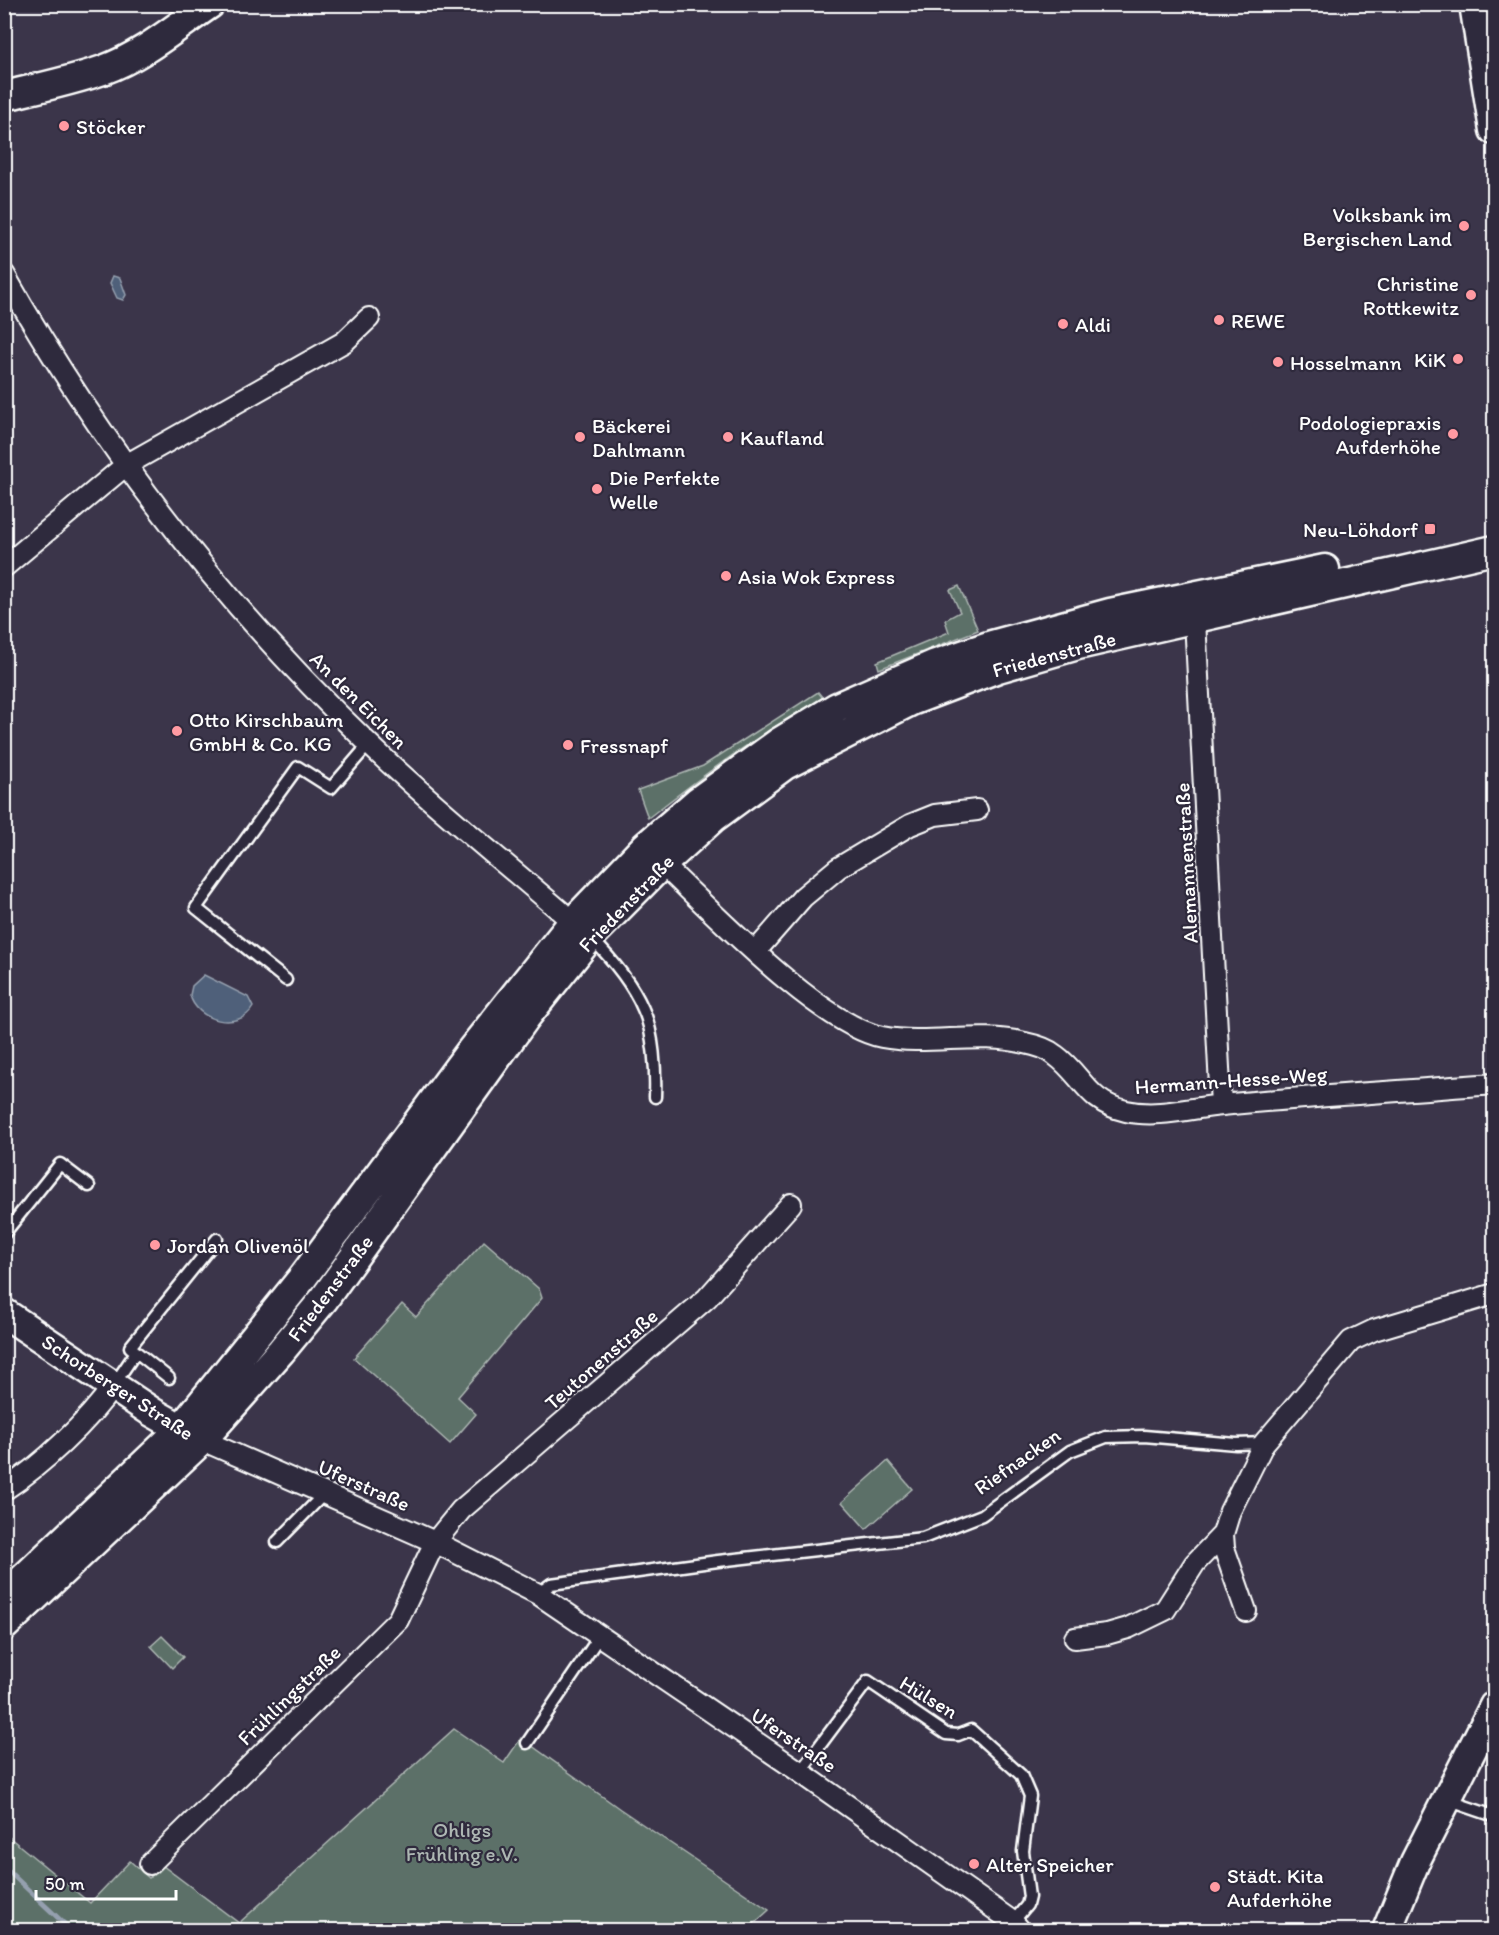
<svg xmlns="http://www.w3.org/2000/svg" width="1499" height="1935" viewBox="0 0 1499 1935" font-family="Itim,sans-serif">
<style>
.green{fill:#5b6f67;stroke:#adb7b3;stroke-width:1.5}
.water{fill:#4f617a;stroke:#95a0af;stroke-width:1.5}
.lines{fill:none;stroke-linecap:round;stroke-linejoin:round}
.stream{stroke:#95a0af;stroke-width:5}
.lane-casing{stroke:#fff;stroke-width:15}
.street-casing{stroke:#fff;stroke-width:24}
.secondary-casing{stroke:#fff;stroke-width:33}
.lane{stroke:#2f2a3d;stroke-width:10}
.street{stroke:#2f2a3d;stroke-width:20}
.secondary{stroke:#2f2a3d;stroke-width:28}
.poi-dot{fill:#ff9aa2;stroke:#2f2a3d;stroke-width:2}
.labels{text-anchor:middle;dominant-baseline:central;stroke-width:4.5;stroke-linejoin:round;paint-order:stroke}
.poi-label{font-size:21px;fill:#fff;stroke:#2f2a3d;text-anchor:start}
.street-label{font-size:21px;fill:#fff;stroke:#2f2a3d}
.park-label{font-size:21px;fill:#adb7b3;stroke:#2f2a3d}
</style>
<rect width="100%" height="100%" fill="#3b354a"/>
<filter id="ink" filterUnits="userSpaceOnUse"><feTurbulence type="fractalNoise" baseFrequency=".0167" numOctaves="2"/><feDisplacementMap in="SourceGraphic" scale="12" xChannelSelector="R" yChannelSelector="G"/><feConvolveMatrix kernelMatrix="1 2 1 2 8 2 1 2 1" color-interpolation-filters="sRGB"/></filter>
<g filter="url(#ink)">
<path class="green" d="M959 586 978 630 879 669 877 662 949 632 945 620 960 612 950 590Z
M818 692 823 698C761 733 704 774 648 818L638 790 703 766Z
M484 1241 539 1289 542 1298 458 1397 476 1414 450 1444 354 1358 402 1304 416 1317Z
M888 1461 912 1489 866 1529 842 1502Z
M162 1636 183 1657 172 1668 151 1646Z
M454 1729 504 1763 521 1738 620 1809 769 1910 747 1930H5L4 1833 90 1903 130 1861 149 1878 163 1866 239 1923Z"/>
<path class="water" d="M113 276 120 278 126 295 123 300 117 298 110 283Z
M204 975 248 997 253 1007C239 1032 196 1021 190 995L192 986Z"/>
<g class="lines">
<path class="stream" d="M4 1867 71 1930"/>
<g class="lane-casing">
<path id="lane" d="M590 937C610 957 632 983 643 1009 654 1032 656 1072 655 1097
M286 980 196 908 298 767 331 788 369 744
M4 1234 60 1164 89 1186
M169 1378 130 1347 217 1239
M113 1386 136 1352
M277 1542 324 1494
M538 1594 551 1584 718 1561 923 1538 982 1515 1070 1451 1106 1437 1144 1436 1236 1444 1264 1443
M527 1743 599 1637
M800 1772 868 1681 946 1734 958 1735 971 1730 1021 1775 1030 1796 1023 1851 1029 1897 1027 1905 1013 1922
M1447 1800 1494 1816"/>
</g>
<g class="street-casing">
<path id="street" d="M4 274C102 448 226 607 370 745 437 810 512 868 582 930
M4 567 126 465 344 342 369 318
M1195 620 1221 1105
M662 864C710 909 820 1025 882 1037 929 1046 979 1031 1025 1043 1035 1045 1047 1048 1055 1055 1083 1075 1086 1102 1126 1111 1157 1118 1191 1108 1222 1105 1313 1096 1404 1091 1494 1084
M755 952 803 897 838 868 910 825 935 815 977 810
M202 1440 435 1542 538 1594 800 1772 1013 1922 1020 1930
M4 1490C42 1465 87 1423 113 1386
M1223 1534 1224 1548 1246 1611
M1075 1638 1107 1634 1128 1628 1165 1610 1195 1563 1223 1534 1230 1511 1264 1443 1351 1341 1374 1330 1494 1294
M150 1864 398 1620 435 1542 461 1510 707 1298 791 1204"/>
</g>
<g class="secondary-casing">
<path id="secondary" d="M1474 4 1494 130
M4 96C38 88 71 81 103 70 142 56 176 27 210 4
M4 1313 152 1412 196 1437
M4 1597 180 1430 303 1277 469 1053 573 922 646 846 698 801 778 743 837 707 933 665 992 645 1110 613 1325 569
M4 1626 202 1440 281 1351 324 1299 526 1017 590 937 662 864 713 818 785 765 911 701 998 668 1078 645 1494 550
M1387 1930 1415 1862 1494 1706"/>
</g>
<use href="#lane" class="lane"/>
<use href="#street" class="street"/>
<use href="#secondary" class="secondary"/>
</g>
</g>
<g class="poi-dot">
<circle cx="64" cy="126" r="6"/>
<circle cx="1464" cy="226" r="6"/>
<circle cx="1471" cy="295" r="6"/>
<circle cx="1219" cy="320" r="6"/>
<circle cx="1063" cy="324" r="6"/>
<circle cx="1458" cy="359" r="6"/>
<circle cx="1278" cy="362" r="6"/>
<circle cx="1453" cy="434" r="6"/>
<circle cx="580" cy="437" r="6"/>
<circle cx="728" cy="437" r="6"/>
<circle cx="597" cy="489" r="6"/>
<rect x="1424" y="523" width="12" height="12" rx="3"/>
<circle cx="726" cy="576" r="6"/>
<circle cx="177" cy="731" r="6"/>
<circle cx="568" cy="745" r="6"/>
<circle cx="155" cy="1245" r="6"/>
<circle cx="974" cy="1864" r="6"/>
<circle cx="1215" cy="1887" r="6"/>
</g>
<g class="labels">
<g class="poi-label">
<text x="76" y="126">Stöcker</text>
<text x="1452" y="214" text-anchor="end">Volksbank im<tspan x="1452" dy="24">Bergischen Land</tspan></text>
<text x="1459" y="283" text-anchor="end">Christine<tspan x="1459" dy="24">Rottkewitz</tspan></text>
<text x="1231" y="320">REWE</text>
<text x="1075" y="324">Aldi</text>
<text x="1446" y="359" text-anchor="end">KiK</text>
<text x="1290" y="362">Hosselmann</text>
<text x="1441" y="422" text-anchor="end">Podologiepraxis<tspan x="1441" dy="24">Aufderhöhe</tspan></text>
<text x="592" y="425">Bäckerei<tspan x="592" dy="24">Dahlmann</tspan></text>
<text x="740" y="437">Kaufland</text>
<text x="609" y="477">Die Perfekte<tspan x="609" dy="24">Welle</tspan></text>
<text x="1418" y="529" text-anchor="end">Neu-Löhdorf</text>
<text x="738" y="576">Asia Wok Express</text>
<text x="189" y="719">Otto Kirschbaum<tspan x="189" dy="24">GmbH &amp; Co. KG</tspan></text>
<text x="580" y="745">Fressnapf</text>
<text x="167" y="1245">Jordan Olivenöl</text>
<text x="986" y="1864">Alter Speicher</text>
<text x="1227" y="1875">Städt. Kita<tspan x="1227" dy="24">Aufderhöhe</tspan></text>
</g>
<g class="street-label">
<text transform="translate(1054 654) rotate(-15)">Friedenstraße</text>
<text transform="translate(359 700) rotate(45)">An den Eichen</text>
<text transform="translate(1186 863) rotate(-93)">Alemannenstraße</text>
<text transform="translate(626 903) rotate(-46)">Friedenstraße</text>
<text transform="translate(1231 1080) rotate(-4)">Hermann-Hesse-Weg</text>
<text transform="translate(330 1288) rotate(-53)">Friedenstraße</text>
<text transform="translate(601 1359) rotate(-41)">Teutonenstraße</text>
<text transform="translate(118 1387) rotate(33)">Schorberger Straße</text>
<text transform="translate(1017 1461) rotate(-35)">Riefnacken</text>
<text transform="translate(364 1485) rotate(24)">Uferstraße</text>
<text transform="translate(289 1695) rotate(-44)">Frühlingstraße</text>
<text transform="translate(929 1697) rotate(31)">Hülsen</text>
<text transform="translate(794 1740) rotate(34)">Uferstraße</text>
</g>
<g class="park-label">
<text x="462" y="1829">Ohligs<tspan x="462" dy="24">Frühling e.V.</tspan></text>
</g>
</g>
<rect width="1499" height="1935" fill="none" stroke="#2f2a3d" stroke-width="24"/>
<rect x="12" y="12" width="1475" height="1911" fill="none" stroke="#fff" stroke-width="2" filter="url(#ink)"/>
<path d="M36 1890v9h140v-9" fill="none" stroke="#ffffff" stroke-width="3"/>
<text x="45" y="1890" font-size="18" fill="#ffffff" stroke="#2f2a3d" stroke-width="4.5" paint-order="stroke">50 m</text>
</svg>
